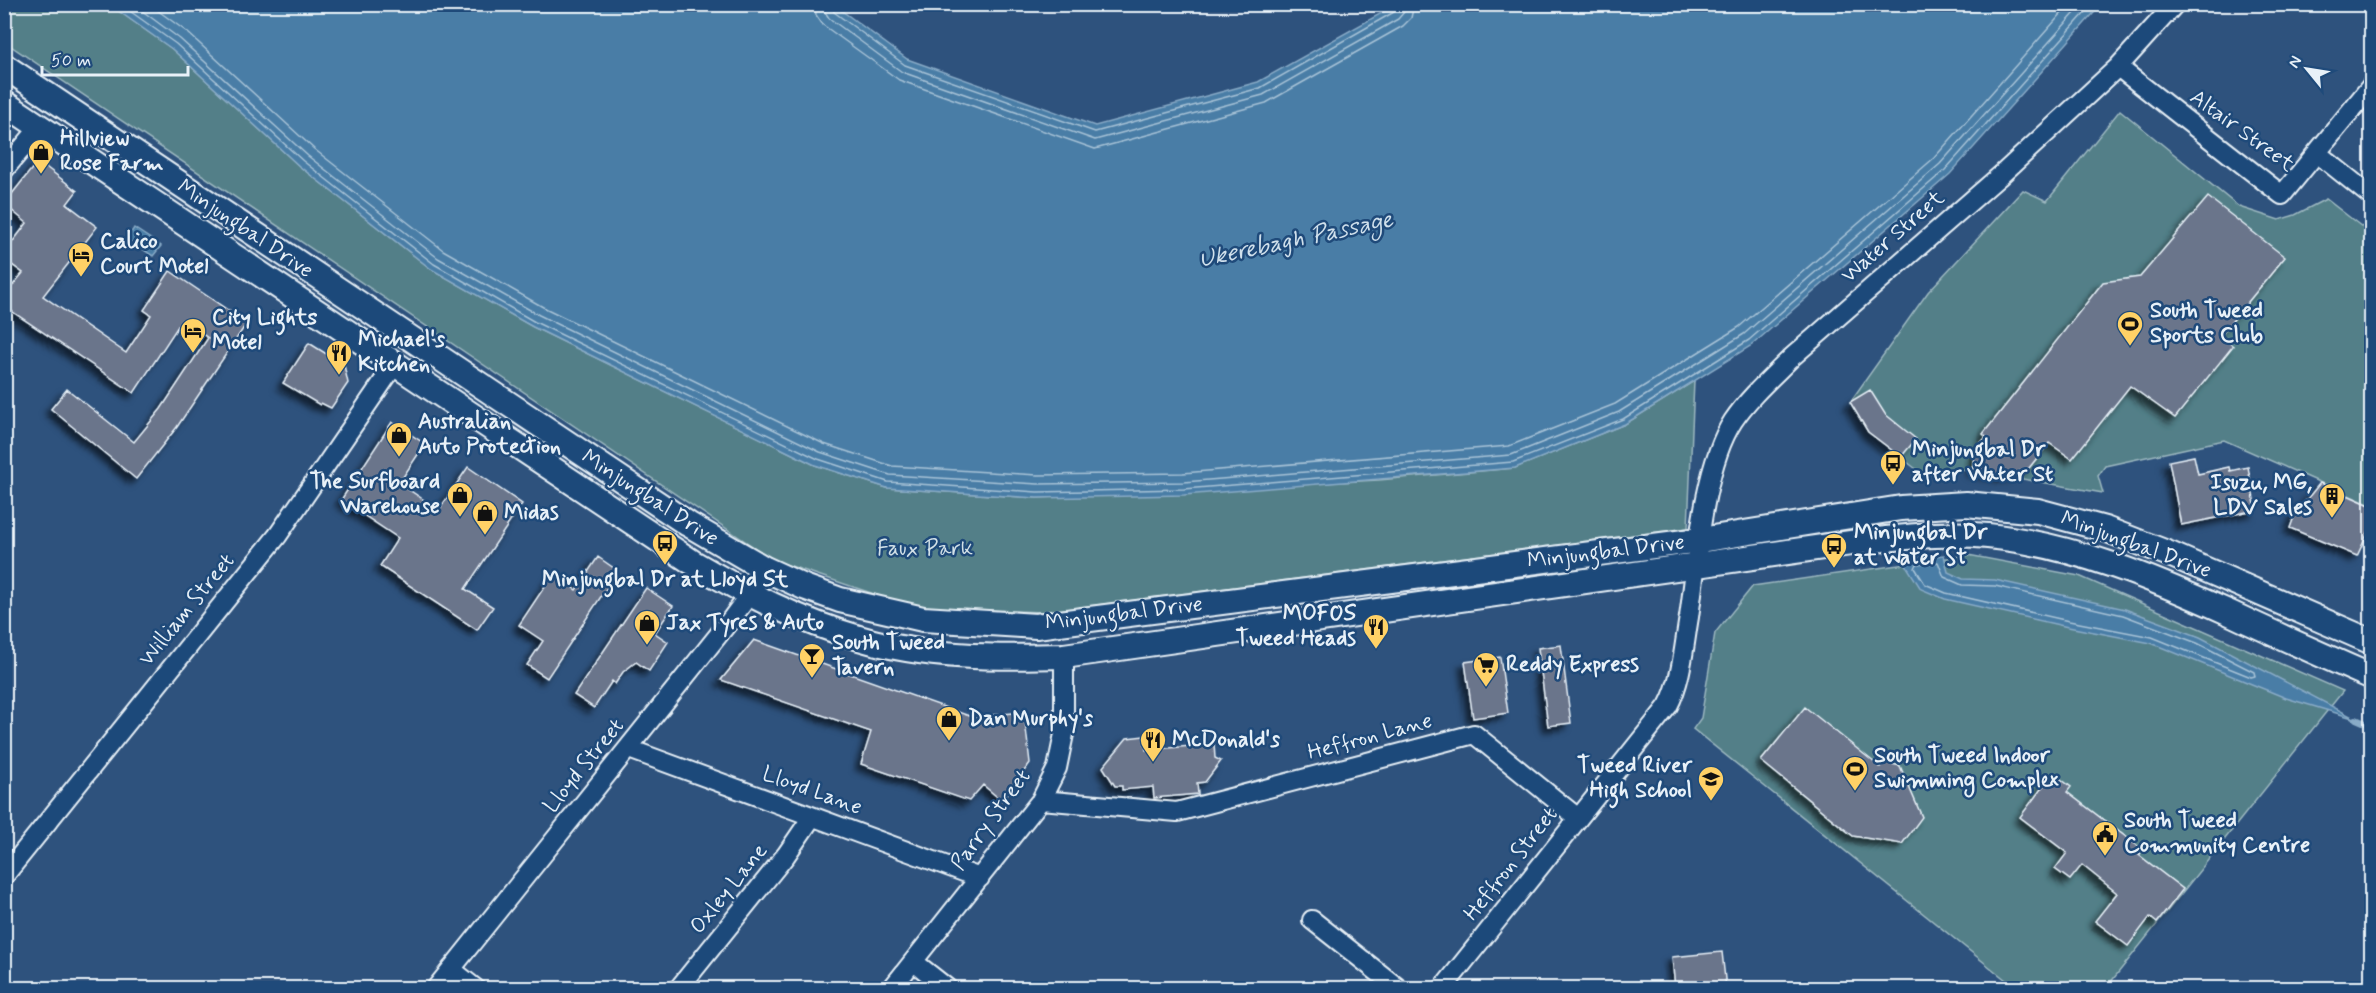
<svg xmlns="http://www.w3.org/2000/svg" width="2376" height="993" viewBox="0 0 2376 993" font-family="Mynerve,sans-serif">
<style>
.green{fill:#527f88;stroke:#9db8c0;stroke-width:1.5}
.water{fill:#497da6;stroke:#89abc7;stroke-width:1.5}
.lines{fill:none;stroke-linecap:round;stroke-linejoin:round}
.shore{stroke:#a8c3d7;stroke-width:1.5}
.stream{stroke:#89abc7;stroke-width:6}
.building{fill:#6b748b;stroke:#e8f1f8;stroke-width:1.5;filter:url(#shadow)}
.minor-casing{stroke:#e8f1f8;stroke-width:22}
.secondary-casing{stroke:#e8f1f8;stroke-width:28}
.minor{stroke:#1f4a7a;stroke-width:18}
.secondary{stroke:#1f4a7a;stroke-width:24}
.labels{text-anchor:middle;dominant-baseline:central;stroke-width:5;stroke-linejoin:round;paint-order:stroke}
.street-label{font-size:22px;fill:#e8f1f8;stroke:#1f4a7a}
.poi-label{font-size:22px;font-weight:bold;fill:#e8f1f8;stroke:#1f4a7a;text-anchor:start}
.park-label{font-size:22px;fill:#d2e0e7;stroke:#1f4a7a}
.water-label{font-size:24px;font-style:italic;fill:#d0e0ec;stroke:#1f4a7a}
</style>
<defs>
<filter id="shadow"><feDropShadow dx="-5.5" dy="5.5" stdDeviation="3" flood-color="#0009"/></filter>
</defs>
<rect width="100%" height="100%" fill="#2e527d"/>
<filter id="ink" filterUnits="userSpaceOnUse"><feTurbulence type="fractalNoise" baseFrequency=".0167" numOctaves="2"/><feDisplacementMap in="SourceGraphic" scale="12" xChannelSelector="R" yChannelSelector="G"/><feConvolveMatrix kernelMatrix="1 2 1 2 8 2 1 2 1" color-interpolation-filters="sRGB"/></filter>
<g filter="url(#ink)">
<path class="green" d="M4 5H110L172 49 299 166 431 269 533 327 815 465 887 488 1037 498 1379 480 1515 468 1625 424 1694 381 1688 528 1042 612 913 607 773 560 5 42Z
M2120 110 2239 207 2279 220 2295 215 2326 199 2371 234V505L2224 440 2105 466 2098 476 2103 493 1966 469 1924 475 1868 432 1850 402 1928 292 2023 190 2047 201Z
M1968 555 2079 576 2343 691 2106 988H2016L1693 729 1701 718 1715 633 1753 586Z"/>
<path class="water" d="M110 5H834L907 59 1095 126 1258 82 1396 5H2101L1950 174 1752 345 1625 424 1515 468 1184 495 1037 498 887 488 815 465 533 327 431 269 299 166 172 49Z
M134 228 161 246 153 256 127 239Z
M1944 555 1948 572 1963 579 1995 580 2125 609 2200 637 2356 719 2286 698 2151 643 2068 627 1945 599 1921 589 1902 559Z"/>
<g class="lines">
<path class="shore" d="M120 4 176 44 303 161 434 264 535 322 818 459 888 482 1037 492 1184 489 1513 462 1623 419 1749 340 1945 170 2093 4
M133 4 180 39 308 156 438 258 539 315 820 452 890 475 1038 484 1184 482 1511 455 1619 412 1744 334 1940 164 2083 4
M149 4 187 32 314 149 443 250 543 307 824 444 892 466 1038 475 1183 473 1509 446 1615 404 1739 327 1934 158 2070 4
M815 4 816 15 823 25 899 80 1095 149 1266 103 1403 26 1411 18 1414 4
M824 4 825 12 829 18 902 72 1095 140 1263 95 1398 19 1404 12 1405 4
M831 4 834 12 905 65 1095 132 1260 88 1394 12 1397 4
M1938 562 1944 577 1962 585 1995 586 2123 615 2197 643 2254 672 2255 676 2251 677 2152 637 2069 621 1946 593 1925 584 1915 568 1917 564Z"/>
<path class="stream" d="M2356 719 2372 726"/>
</g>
<path class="building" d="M38 161 77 191 67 204 97 227 43 296 126 353 151 315 144 310 170 271 247 323 177 427 136 479 51 409 67 389 134 442 161 409 208 338 182 320 134 393 4 306V296L23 273 4 259V253L27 223 4 204Z
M2208 197 2285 257 2220 336 2233 346 2175 418 2130 386 2072 459 2049 443 2029 468 2008 476 1972 470 1975 450 1986 437 1983 434 2103 282 2140 277Z
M309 343 344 365 348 383 331 408 321 403 320 405 283 383Z
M1870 390 1885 414 1916 439 1901 457 1868 432 1850 402Z
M392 422 425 444 399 483 439 510 468 467 522 504 465 589 493 607 477 630 380 566 398 538 341 500Z
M2194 456 2198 474 2229 467 2230 471 2248 467 2256 510 2181 525 2169 461Z
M2320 483 2372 506V524L2357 556 2290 528 2295 514Z
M598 557 618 571 547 678 527 665 543 641 519 625 553 574 576 590Z
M646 588 673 606 655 633 668 642 649 671 636 662 623 672 615 684 612 681 594 708 574 695Z
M754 640 992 724V715L1024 712 1030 763 1002 801 983 785 969 801 861 764 871 732 721 680Z
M1561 645 1571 723 1548 726 1538 648Z
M1500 657 1508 713 1473 718 1465 662Z
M1805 707 1880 767 1884 762 1900 766 1922 817 1902 844 1853 836 1761 761Z
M1144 736 1146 750 1214 744 1215 758 1221 761 1205 782 1197 783 1198 794 1154 798 1153 787 1122 790V786H1115L1103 767 1127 738Z
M2053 773 2071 787 2067 792 2143 850 2139 855 2183 889 2157 923 2150 917 2128 946 2095 921 2117 893 2082 865 2070 880 2055 869 2067 853 2020 817Z
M1722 952 1726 988H1675L1672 957Z"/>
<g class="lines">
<g class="minor-casing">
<path id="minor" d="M2118 67 2282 195 2372 85
M2317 153 2372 197
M4 170 40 127
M629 749 980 878
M1041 800 1177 812 1474 734 1578 818
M4 876 278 535 395 364
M1312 920 1398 988
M914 962 947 988
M451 969 475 988
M436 988 732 618 749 595 765 569
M679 988 786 855 812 817
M892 988 1041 800 1057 768 1064 734V656
M1443 988 1668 706C1682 680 1684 645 1689 617 1697 561 1703 467 1733 421 1749 397 1772 377 1792 357L2002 174 2118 67 2175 4"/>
</g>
<g class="secondary-casing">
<path id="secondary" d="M4 66 688 524 765 569 804 587 840 600 923 619 1036 626 1700 540 1901 508 1966 504 2038 511 2105 529 2172 555 2372 642
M4 103 692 562C745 593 799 621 859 638 925 658 995 658 1064 656L1865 541C1907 537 1947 532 1988 536 2074 545 2152 578 2230 613 2277 635 2324 656 2372 677"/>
</g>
<use href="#minor" class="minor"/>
<use href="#secondary" class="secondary"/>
</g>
</g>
<defs>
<g id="shop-pin" transform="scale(1.35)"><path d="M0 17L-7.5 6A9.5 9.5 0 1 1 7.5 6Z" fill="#ffd166" stroke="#1f4a7a"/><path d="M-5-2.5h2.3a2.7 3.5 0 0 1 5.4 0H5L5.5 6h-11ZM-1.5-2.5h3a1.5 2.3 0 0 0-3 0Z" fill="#111"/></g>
<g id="hotel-pin" transform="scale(1.35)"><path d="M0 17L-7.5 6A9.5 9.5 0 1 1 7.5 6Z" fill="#ffd166" stroke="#1f4a7a"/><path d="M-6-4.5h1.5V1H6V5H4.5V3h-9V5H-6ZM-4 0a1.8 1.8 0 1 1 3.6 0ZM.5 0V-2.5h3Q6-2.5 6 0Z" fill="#111"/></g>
<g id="stadium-pin" transform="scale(1.35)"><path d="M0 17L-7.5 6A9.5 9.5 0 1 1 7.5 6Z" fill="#ffd166" stroke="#1f4a7a"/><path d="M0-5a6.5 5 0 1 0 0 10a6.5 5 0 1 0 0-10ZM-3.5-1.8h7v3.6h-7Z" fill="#111"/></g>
<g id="restaurant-pin" transform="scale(1.35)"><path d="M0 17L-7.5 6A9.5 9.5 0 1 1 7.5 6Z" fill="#ffd166" stroke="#1f4a7a"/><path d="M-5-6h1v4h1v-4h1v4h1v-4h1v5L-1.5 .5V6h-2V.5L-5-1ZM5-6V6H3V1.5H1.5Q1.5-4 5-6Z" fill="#111"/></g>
<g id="bus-pin" transform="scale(1.35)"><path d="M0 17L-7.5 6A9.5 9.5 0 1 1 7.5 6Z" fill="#ffd166" stroke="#1f4a7a"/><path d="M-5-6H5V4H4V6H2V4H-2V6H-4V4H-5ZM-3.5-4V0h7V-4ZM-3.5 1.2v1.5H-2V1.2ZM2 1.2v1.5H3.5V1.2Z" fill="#111"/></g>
<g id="building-pin" transform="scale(1.35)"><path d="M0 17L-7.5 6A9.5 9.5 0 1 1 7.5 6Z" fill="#ffd166" stroke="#1f4a7a"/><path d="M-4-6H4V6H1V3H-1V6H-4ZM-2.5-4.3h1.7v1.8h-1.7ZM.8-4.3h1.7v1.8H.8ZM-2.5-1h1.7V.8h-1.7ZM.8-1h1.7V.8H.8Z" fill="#111"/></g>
<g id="bar-pin" transform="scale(1.35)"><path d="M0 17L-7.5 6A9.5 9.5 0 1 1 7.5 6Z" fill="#ffd166" stroke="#1f4a7a"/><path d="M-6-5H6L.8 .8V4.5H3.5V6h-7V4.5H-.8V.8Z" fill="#111"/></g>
<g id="supermarket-pin" transform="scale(1.35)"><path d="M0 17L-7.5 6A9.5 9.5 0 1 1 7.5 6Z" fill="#ffd166" stroke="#1f4a7a"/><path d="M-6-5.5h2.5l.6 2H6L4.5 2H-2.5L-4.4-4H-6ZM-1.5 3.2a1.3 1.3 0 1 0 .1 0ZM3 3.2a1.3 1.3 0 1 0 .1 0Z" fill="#111"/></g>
<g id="school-pin" transform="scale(1.35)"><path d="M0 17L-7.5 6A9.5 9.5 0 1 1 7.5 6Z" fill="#ffd166" stroke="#1f4a7a"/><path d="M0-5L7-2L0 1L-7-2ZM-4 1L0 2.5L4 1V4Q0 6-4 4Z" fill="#111"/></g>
<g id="civic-pin" transform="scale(1.35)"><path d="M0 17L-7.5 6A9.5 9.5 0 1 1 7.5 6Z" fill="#ffd166" stroke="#1f4a7a"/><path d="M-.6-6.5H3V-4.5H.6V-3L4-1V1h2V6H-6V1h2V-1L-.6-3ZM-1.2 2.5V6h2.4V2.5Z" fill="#111"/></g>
</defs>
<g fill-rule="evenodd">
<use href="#shop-pin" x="41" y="152"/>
<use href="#hotel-pin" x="81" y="255"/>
<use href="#stadium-pin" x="2130" y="324"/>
<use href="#hotel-pin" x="193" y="331"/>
<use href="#restaurant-pin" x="339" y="353"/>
<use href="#shop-pin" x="399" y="435"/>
<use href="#bus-pin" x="1893" y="463"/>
<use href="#shop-pin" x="460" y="495"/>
<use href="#building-pin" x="2332" y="496"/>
<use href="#shop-pin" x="485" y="513"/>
<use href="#bus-pin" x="665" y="543"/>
<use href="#bus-pin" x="1834" y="546"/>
<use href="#shop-pin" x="647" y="623"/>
<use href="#restaurant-pin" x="1376" y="627"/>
<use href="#bar-pin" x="812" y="656"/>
<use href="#supermarket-pin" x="1486" y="665"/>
<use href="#shop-pin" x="949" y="719"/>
<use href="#restaurant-pin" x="1153" y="740"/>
<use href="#stadium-pin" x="1855" y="769"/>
<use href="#school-pin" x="1711" y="779"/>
<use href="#civic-pin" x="2105" y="834"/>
</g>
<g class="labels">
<g class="street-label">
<text transform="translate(2242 131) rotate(36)">Altair Street</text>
<text transform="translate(245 229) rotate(34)">Minjungbal Drive</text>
<text transform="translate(1893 237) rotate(-41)">Water Street</text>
<text transform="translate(650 498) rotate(33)">Minjungbal Drive</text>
<text transform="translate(2136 545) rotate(20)">Minjungbal Drive</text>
<text transform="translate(1606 552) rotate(-7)">Minjungbal Drive</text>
<text transform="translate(187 610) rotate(-51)">William Street</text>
<text transform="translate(1124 614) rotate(-7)">Minjungbal Drive</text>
<text transform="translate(1370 737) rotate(-15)">Heffron Lane</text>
<text transform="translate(584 766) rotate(-51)">Lloyd Street</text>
<text transform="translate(812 791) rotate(20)">Lloyd Lane</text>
<text transform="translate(991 820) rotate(-54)">Parry Street</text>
<text transform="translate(1511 864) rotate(-52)">Heffron Street</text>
<text transform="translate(729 889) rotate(-51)">Oxley Lane</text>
</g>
<g class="poi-label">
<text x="60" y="139">Hillview<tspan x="60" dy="25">Rose Farm</tspan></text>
<text x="100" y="242">Calico<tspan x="100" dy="25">Court Motel</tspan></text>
<text x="2150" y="311">South Tweed<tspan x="2150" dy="25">Sports Club</tspan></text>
<text x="212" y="318">City Lights<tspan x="212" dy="25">Motel</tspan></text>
<text x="358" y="340">Michael's<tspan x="358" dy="25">Kitchen</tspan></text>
<text x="418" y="422">Australian<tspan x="418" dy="25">Auto Protection</tspan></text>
<text x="1912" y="450">Minjungbal Dr<tspan x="1912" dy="25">after Water St</tspan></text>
<text x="440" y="482" text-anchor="end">The Surfboard<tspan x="440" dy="25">Warehouse</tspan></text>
<text x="2312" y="483" text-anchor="end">Isuzu, MG,<tspan x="2312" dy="25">LDV Sales</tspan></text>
<text x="504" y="513">Midas</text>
<text x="1854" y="533">Minjungbal Dr<tspan x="1854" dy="25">at Water St</tspan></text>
<text x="665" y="580" text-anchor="middle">Minjungbal Dr at Lloyd St</text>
<text x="1356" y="614" text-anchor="end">MOFOS<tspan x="1356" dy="25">Tweed Heads</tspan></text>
<text x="666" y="623">Jax Tyres &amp; Auto</text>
<text x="832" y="643">South Tweed<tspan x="832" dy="25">Tavern</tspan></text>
<text x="1506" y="665">Reddy Express</text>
<text x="968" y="719">Dan Murphy's</text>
<text x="1172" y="740">McDonald's</text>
<text x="1874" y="756">South Tweed Indoor<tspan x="1874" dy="25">Swimming Complex</tspan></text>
<text x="1692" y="766" text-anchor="end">Tweed River<tspan x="1692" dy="25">High School</tspan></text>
<text x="2124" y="821">South Tweed<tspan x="2124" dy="25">Community Centre</tspan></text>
</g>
<g class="park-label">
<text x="925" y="549">Faux Park</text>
</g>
<g class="water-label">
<text transform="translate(1296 240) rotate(-12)">Ukerebagh Passage</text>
</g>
</g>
<rect width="2376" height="993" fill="none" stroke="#1f4a7a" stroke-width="24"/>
<rect x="12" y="12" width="2352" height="969" fill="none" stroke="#e8f1f8" stroke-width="2" filter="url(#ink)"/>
<g transform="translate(2307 69) rotate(300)" stroke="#1f4a7a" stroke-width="4.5" paint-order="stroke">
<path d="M0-4.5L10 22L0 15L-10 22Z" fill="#e8f1f8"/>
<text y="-9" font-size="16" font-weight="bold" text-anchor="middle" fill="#e8f1f8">N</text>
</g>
<path d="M42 66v9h146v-9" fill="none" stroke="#e8f1f8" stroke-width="3"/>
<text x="51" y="66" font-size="18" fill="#e8f1f8" stroke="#1f4a7a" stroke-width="4.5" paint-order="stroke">50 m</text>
</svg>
